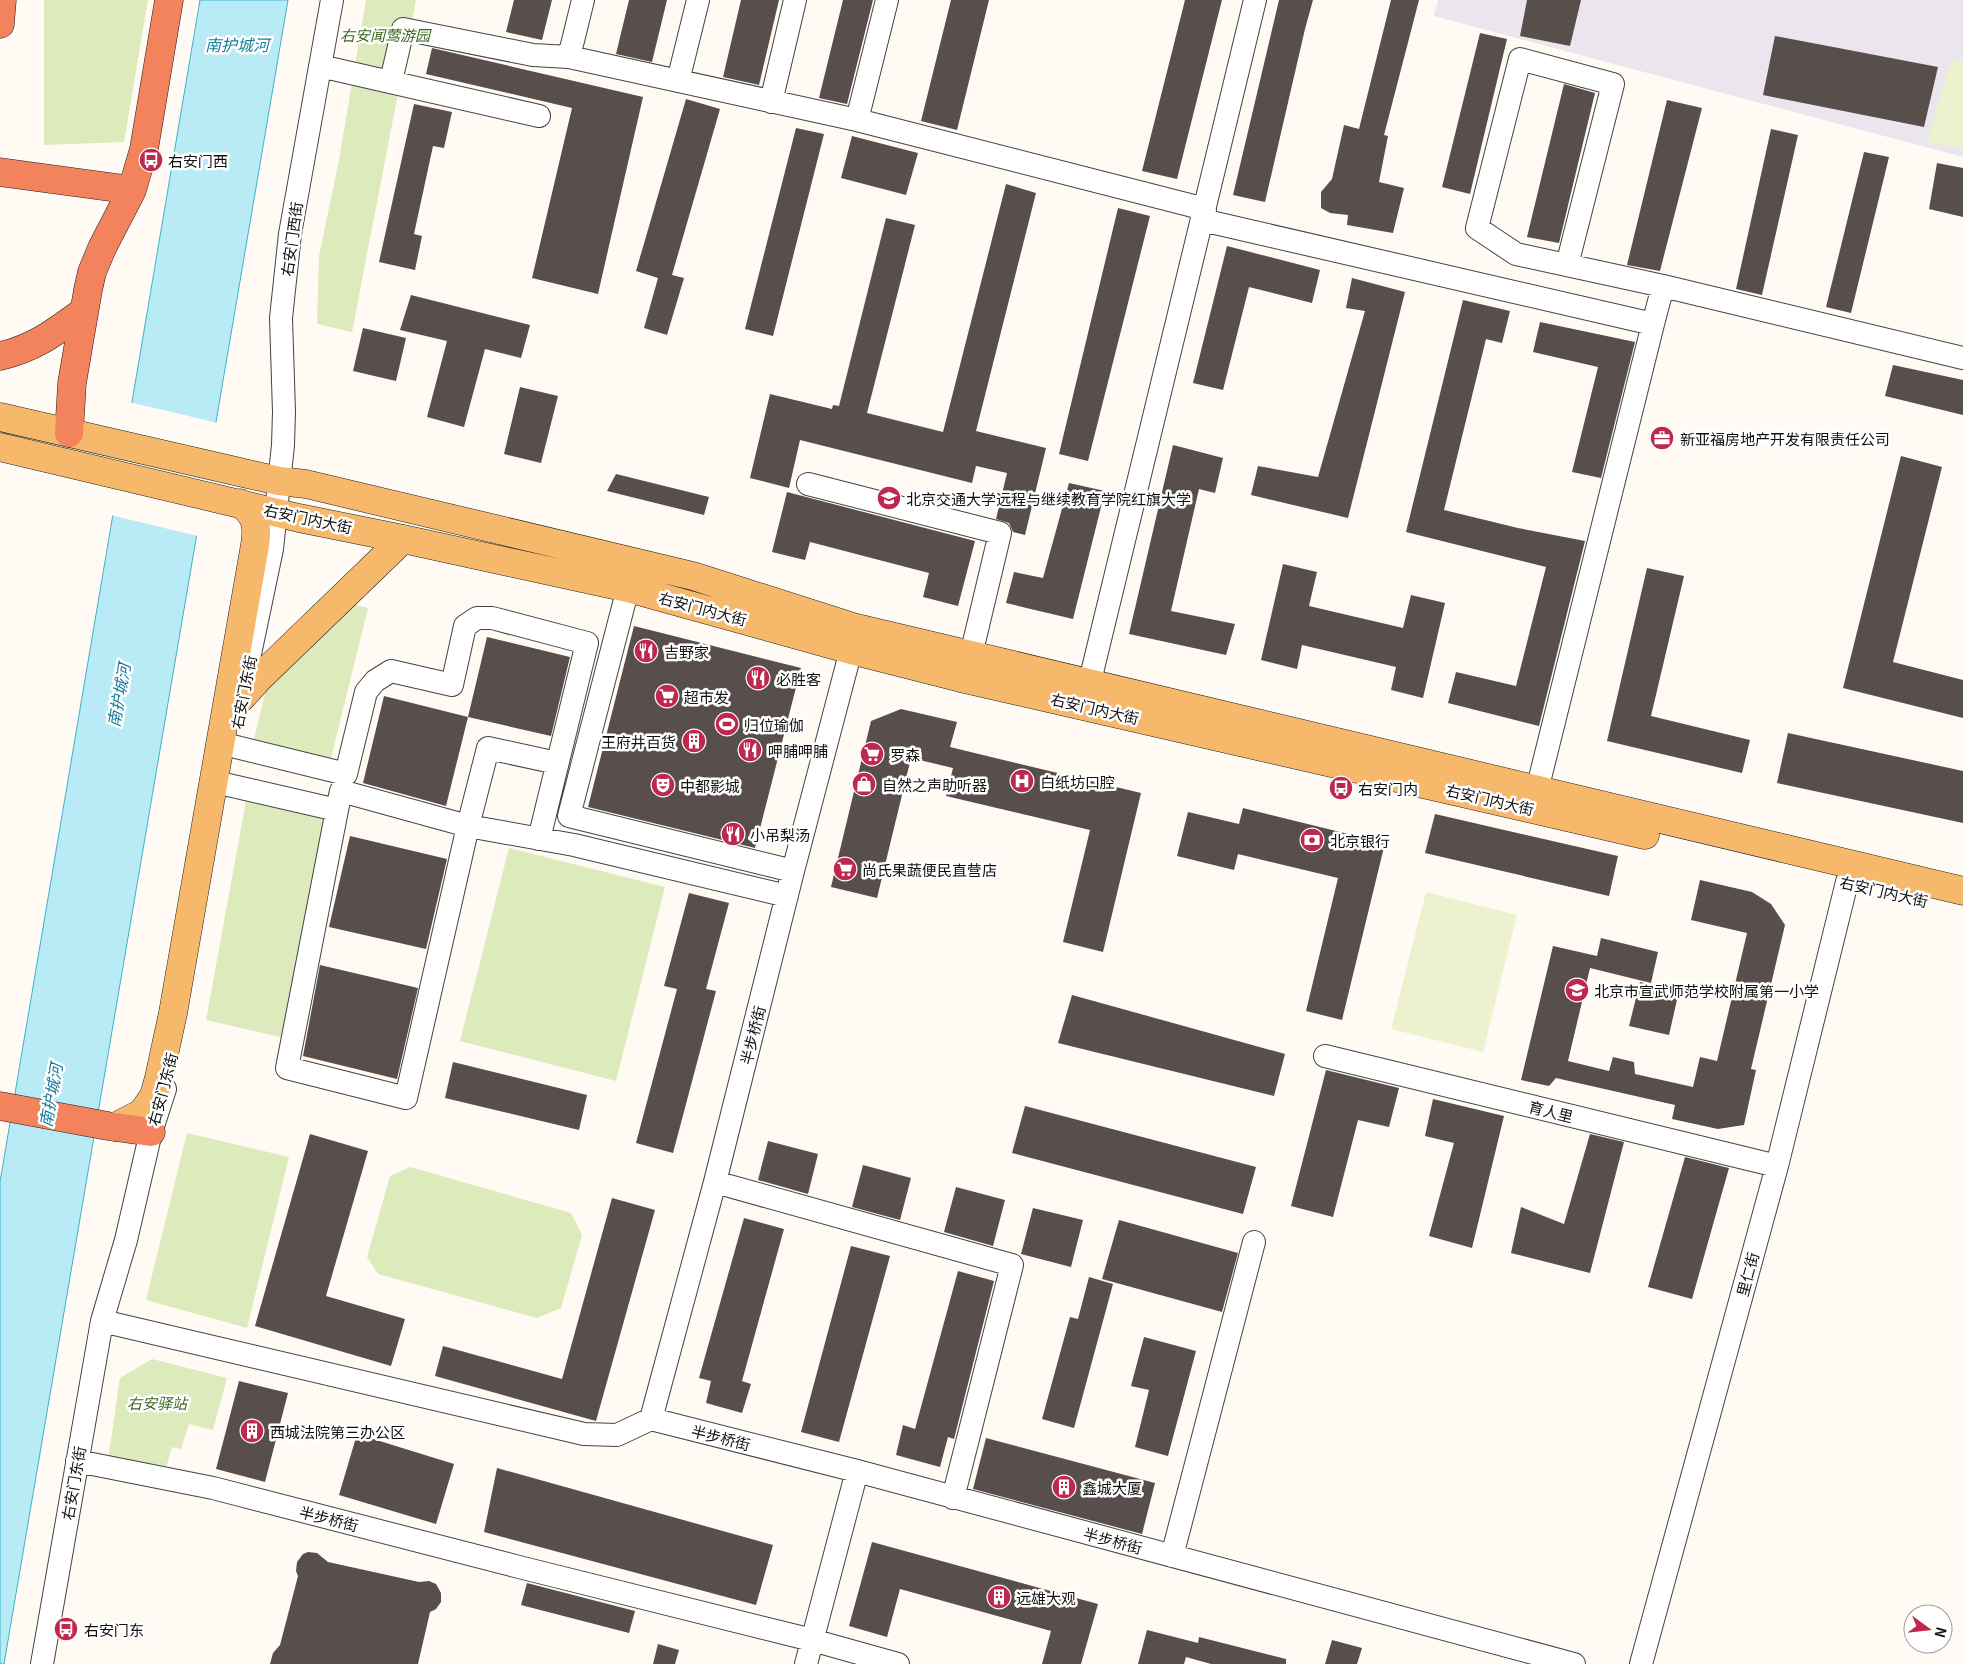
<svg xmlns="http://www.w3.org/2000/svg" width="1963" height="1664" viewBox="0 0 1963 1664" font-family="Georgia,'Noto Sans SC',serif">
<style>
.industrial{fill:#ebe5ee}
.green{fill:#ddeabc}
.pitch{fill:#ecf1ce}
.water{fill:#b8ebf6;stroke:#40b1cc}
.pier{fill:#fffaf3}
.building{fill:#584e4c}
.lines{fill:none;stroke-linecap:round;stroke-linejoin:round}
.minor-casing{stroke:#434343;stroke-width:24}
.major-casing{stroke:#212121;stroke-width:29}
.highway-casing{stroke:#212121;stroke-width:29}
.minor{stroke:#fff;stroke-width:22}
.major{stroke:#f6b86b;stroke-width:28}
.highway{stroke:#f2835d;stroke-width:28}
.labels{text-anchor:middle;dominant-baseline:central;stroke-width:5;stroke-linejoin:round;paint-order:stroke}
.park-label{font-size:15px;font-style:italic;fill:#3d6820;stroke:#fff}
.poi-label{font-size:15px;fill:#101010;stroke:#fff;text-anchor:start}
.street-label{font-size:15px;fill:#101010;stroke:#fff}
.water-label{font-size:16px;font-style:italic;fill:#197c9a;stroke:#fff}
</style>
<rect width="100%" height="100%" fill="#fffaf3"/>
<path class="industrial" d="M1438 0H1963V157L1434 16Z"/>
<path class="green" d="M44 0H148L124 142 44 145Z
M366 0H416L352 332 317 324 319 256 339 160Z
M343 602 368 608 330 762 253 743 270 673Z
M246 801 326 819 284 1038 206 1020Z
M509 848 665 887 616 1081 460 1041Z
M187 1133 289 1157 247 1328 146 1300Z
M410 1167 571 1213 582 1235 561 1308 537 1318 378 1274 367 1257 390 1176Z
M152 1359 227 1378 213 1430 189 1424 181 1449 172 1447 165 1471 108 1460 120 1378Z"/>
<path class="pitch" d="M1951 59 1963 61V149L1927 142Z
M1426 892 1517 915 1483 1052 1391 1029Z"/>
<path class="water" d="M200 0H288L4 1664H0V1182Z"/>
<path class="pier" d="M129 402 218 423 198 536 110 515Z"/>
<path class="building" d="M514 0H552L542 40 506 32Z
M629 0H667L652 62 616 54Z
M741 0H779L759 85 723 77Z
M843 0H873L847 104 819 98Z
M951 0H989L957 130 921 121Z
M1185 0H1222L1177 179 1142 171Z
M1279 0H1313L1305 29 1265 202 1233 195Z
M1391 0H1419L1384 135 1388 136 1379 182 1404 188 1393 233 1347 225 1348 215 1330 213 1321 208V192L1332 179 1344 125 1359 129Z
M1527 0H1581L1570 46 1520 36Z
M1480 33 1507 39 1470 194 1442 187Z
M1775 36 1938 67 1924 127 1763 95Z
M432 48 643 97 598 294 532 278 572 108 426 74Z
M1564 84 1595 93 1559 243 1527 237Z
M686 99 720 109 672 275 684 278 667 335 644 328 658 278 636 271Z
M1667 100 1702 108 1660 271 1627 265Z
M414 104 452 112 444 148 433 146 414 234 422 236 415 270 379 262Z
M796 128 824 134 773 336 745 329Z
M1771 129 1798 135 1762 295 1736 289Z
M852 136 918 153 906 195 841 178Z
M1864 152 1889 157 1851 313 1826 307Z
M1937 163 1963 168V217L1929 209Z
M1006 184 1036 193 976 431 1046 448 1025 535 1013 532 1009 523 996 519 1007 473 976 466 972 483 800 440 789 488 750 478 770 394 832 409 833 405 839 406 886 218 915 225 867 413 943 432Z
M1118 208 1150 216 1088 461 1059 454Z
M1227 246 1320 270 1312 303 1249 287 1223 390 1193 383Z
M1352 278 1405 292 1348 518 1251 495 1258 466 1318 477 1365 311 1346 308Z
M411 295 530 325 521 358 485 349 464 427 427 417 447 341 400 330Z
M1463 300 1510 311 1502 343 1486 339 1444 510 1518 528 1585 541 1539 726 1448 703 1456 672 1516 686 1546 567 1406 532Z
M1540 322 1635 342 1601 478 1572 472 1598 367 1533 352Z
M363 328 406 338 396 381 353 371Z
M1893 365 1963 380V415L1885 396Z
M520 387 558 396 541 463 504 454Z
M1173 445 1223 458 1215 493 1199 489 1171 611 1235 624 1226 655 1129 634Z
M1901 456 1942 467 1893 662 1963 680V718L1843 688Z
M616 474 709 497 704 515 607 491Z
M1069 483 1105 491 1073 619 1006 603 1014 572 1043 578Z
M787 492 975 541 958 606 923 597 929 573 810 542 805 560 772 552Z
M1283 564 1317 572 1309 606 1403 628 1411 595 1445 603 1423 698 1391 690 1396 667 1302 645 1297 669 1261 660Z
M1647 568 1684 576 1651 716 1750 740 1742 773 1607 741Z
M634 626 801 668 755 848 588 807Z
M487 637 570 657 551 736 468 717Z
M384 696 468 717 446 806 363 783Z
M901 709 957 722 950 747 1141 793 1103 952 1063 942 1090 830 946 796 953 768 911 758 877 898 831 887 871 721Z
M1788 733 1963 771V823L1777 783Z
M1243 808 1385 843 1342 1020 1306 1011 1338 878 1238 854 1234 870 1177 856 1188 812 1239 824Z
M1435 814 1618 856 1609 896 1425 853Z
M350 836 447 859 426 949 329 927Z
M1700 880 1752 892 1771 904 1785 925 1751 1069 1756 1070 1744 1125 1718 1129 1672 1119 1675 1105 1556 1078 1549 1086 1521 1080 1553 946 1597 956 1601 938 1658 952 1651 983 1590 968 1568 1061 1609 1071 1613 1057 1634 1062 1635 1074 1693 1087 1700 1057 1717 1061 1747 933 1691 920Z
M689 893 729 903 706 989 716 991 673 1153 636 1143 677 989 664 986Z
M320 965 418 988 397 1079 303 1056Z
M1640 982 1679 991 1669 1035 1629 1026Z
M1072 995 1285 1054 1274 1096 1058 1043Z
M453 1062 587 1095 579 1130 445 1098Z
M1326 1070 1399 1088 1389 1127 1358 1120 1333 1217 1291 1206Z
M1433 1099 1504 1116 1472 1248 1429 1236 1454 1143 1425 1136Z
M1025 1106 1256 1167 1243 1214 1012 1153Z
M310 1134 368 1151 326 1296 405 1319 391 1366 255 1326Z
M1590 1134 1624 1142 1590 1273 1511 1253 1521 1207 1564 1224Z
M768 1141 818 1154 808 1194 758 1180Z
M1685 1157 1729 1168 1692 1299 1648 1287Z
M863 1165 911 1178 900 1220 852 1207Z
M956 1187 1005 1200 993 1246 944 1232Z
M612 1198 655 1210 596 1421 435 1376 443 1346 562 1379Z
M1033 1208 1083 1220 1071 1267 1021 1254Z
M744 1218 784 1229 742 1381 751 1384 742 1413 706 1403 711 1381 699 1378Z
M1119 1220 1238 1253 1222 1312 1102 1279Z
M851 1246 890 1256 839 1442 801 1432Z
M958 1271 994 1281 954 1439 948 1437 940 1467 896 1455 903 1425 915 1429Z
M1089 1277 1113 1284 1074 1428 1042 1419 1070 1317 1078 1319Z
M1144 1337 1196 1351 1168 1456 1135 1447 1149 1390 1131 1386Z
M239 1381 288 1393 265 1482 216 1469Z
M357 1434 454 1464 436 1524 339 1495Z
M986 1438 1155 1483 1142 1534 973 1489Z
M497 1468 773 1545 756 1605 484 1532Z
M872 1542 1098 1604 1081 1664H1042L1051 1631 900 1589 887 1637 849 1626Z
M308 1552 317 1553 328 1562 419 1582 429 1581 436 1584 441 1593V1602L436 1609 430 1612 418 1664H270L273 1653 280 1645 298 1576 296 1571 297 1562 303 1554Z
M527 1583 635 1611 629 1633 521 1605Z
M1147 1630 1198 1643 1199 1637 1286 1659V1664H1211L1186 1657 1184 1664H1138Z
M1332 1640 1362 1648 1357 1664H1325Z
M658 1644 679 1650 675 1664H653Z"/>
<g class="lines">
<g class="minor-casing">
<path id="minor" d="M569 57 583 0
M320 66 539 116
M391 81 403 29 533 55 569 57 857 120 1205 209
M678 81 698 0
M771 102 795 0
M857 120 887 0
M1202 220 1653 324 1663 286 1963 358
M1567 265 1613 84 1520 59 1477 228 1516 254 1663 286
M808 484 1000 533 971 655
M628 588 569 816 793 871
M1089 685 1255 0
M241 697 272 549 283 445 284 412 281 318 290 234 332 0
M232 746 346 774 366 692 375 681 391 671 452 685 465 626 477 618H492L587 643 539 839
M224 784 337 810 287 1068 406 1098 468 826 574 845 787 896
M1537 790 1653 324
M337 810 341 791 468 826 488 748 557 763
M1325 1056 1777 1166
M715 1182 1012 1265 953 1498
M102 1321 584 1434 617 1435 651 1419 857 1471 1574 1664
M651 1419 715 1182 793 871 851 650
M77 1461 213 1488 519 1567 812 1640 898 1664
M1172 1556 1254 1242
M42 1664 102 1321 126 1240 151 1132 165 1089
M806 1664 857 1471
M1641 1664 1777 1166 1847 882"/>
</g>
<g class="major-casing">
<path id="major" d="M0 417 235 471 279 481 306 484 693 576 853 627 1963 891
M0 447 299 518 403 539 628 588 851 650 961 678 1645 835
M241 698 259 678 403 539
M115 1127 142 1113 154 1096 159 1078 173 1013 255 545C258 526 256 515 240 503"/>
</g>
<g class="highway-casing">
<path id="highway" d="M0 24 2 0
M0 172 132 190
M0 356C35 348 55 332 84 311
M69 433 72 383 88 290 92 272 102 248 132 190 144 149 169 0
M0 1106 108 1126 151 1132"/>
</g>
<use href="#minor" class="minor"/>
<use href="#major" class="major"/>
<use href="#highway" class="highway"/>
</g>
<defs>
<g id="bus-disc" transform="scale(1.25)"><circle r="9.5" fill="#bf284e" stroke="#fff"/><path d="M-5-6H5V4H4V6H2V4H-2V6H-4V4H-5ZM-3.5-4V0h7V-4ZM-3.5 1.2v1.5H-2V1.2ZM2 1.2v1.5H3.5V1.2Z" fill="#fff"/></g>
<g id="office-disc" transform="scale(1.25)"><circle r="9.5" fill="#bf284e" stroke="#fff"/><path d="M-6-3h4V-5.5h4V-3h4V5H-6ZM-1-4.5V-3h2v-1.5ZM-6 0V1H6V0Z" fill="#fff"/></g>
<g id="university-disc" transform="scale(1.25)"><circle r="9.5" fill="#bf284e" stroke="#fff"/><path d="M0-5L7-2L0 1L-7-2ZM-4 1L0 2.5L4 1V4Q0 6-4 4Z" fill="#fff"/></g>
<g id="restaurant-disc" transform="scale(1.25)"><circle r="9.5" fill="#bf284e" stroke="#fff"/><path d="M-5-6h1v4h1v-4h1v4h1v-4h1v5L-1.5 .5V6h-2V.5L-5-1ZM5-6V6H3V1.5H1.5Q1.5-4 5-6Z" fill="#fff"/></g>
<g id="supermarket-disc" transform="scale(1.25)"><circle r="9.5" fill="#bf284e" stroke="#fff"/><path d="M-6-5.5h2.5l.6 2H6L4.5 2H-2.5L-4.4-4H-6ZM-1.5 3.2a1.3 1.3 0 1 0 .1 0ZM3 3.2a1.3 1.3 0 1 0 .1 0Z" fill="#fff"/></g>
<g id="stadium-disc" transform="scale(1.25)"><circle r="9.5" fill="#bf284e" stroke="#fff"/><path d="M0-5a6.5 5 0 1 0 0 10a6.5 5 0 1 0 0-10ZM-3.5-1.8h7v3.6h-7Z" fill="#fff"/></g>
<g id="building-disc" transform="scale(1.25)"><circle r="9.5" fill="#bf284e" stroke="#fff"/><path d="M-4-6H4V6H1V3H-1V6H-4ZM-2.5-4.3h1.7v1.8h-1.7ZM.8-4.3h1.7v1.8H.8ZM-2.5-1h1.7V.8h-1.7ZM.8-1h1.7V.8H.8Z" fill="#fff"/></g>
<g id="hospital-disc" transform="scale(1.25)"><circle r="9.5" fill="#bf284e" stroke="#fff"/><path d="M-5-5h3v3.5h4V-5h3V5h-3V1.5h-4V5h-3Z" fill="#fff"/></g>
<g id="shop-disc" transform="scale(1.25)"><circle r="9.5" fill="#bf284e" stroke="#fff"/><path d="M-5-2.5h2.3a2.7 3.5 0 0 1 5.4 0H5L5.5 6h-11ZM-1.5-2.5h3a1.5 2.3 0 0 0-3 0Z" fill="#fff"/></g>
<g id="theatre-disc" transform="scale(1.25)"><circle r="9.5" fill="#bf284e" stroke="#fff"/><path d="M-5-5.5Q0-4 5-5.5V0Q5 5 0 6Q-5 5-5 0ZM-3.3-2.5H-1v1.5H-3.3ZM1-2.5H3.3v1.5H1ZM-2.8 1Q0 5.5 2.8 1Z" fill="#fff"/></g>
<g id="bank-disc" transform="scale(1.25)"><circle r="9.5" fill="#bf284e" stroke="#fff"/><path d="M-6-4H6V4H-6ZM0-2.3a2.3 2.3 0 1 0 0 4.6a2.3 2.3 0 1 0 0-4.6Z" fill="#fff"/></g>
<g id="school-disc" transform="scale(1.25)"><circle r="9.5" fill="#bf284e" stroke="#fff"/><path d="M0-5L7-2L0 1L-7-2ZM-4 1L0 2.5L4 1V4Q0 6-4 4Z" fill="#fff"/></g>
</defs>
<g fill-rule="evenodd">
<use href="#bus-disc" x="151" y="160"/>
<use href="#office-disc" x="1662" y="438"/>
<use href="#university-disc" x="889" y="498"/>
<use href="#restaurant-disc" x="646" y="651"/>
<use href="#restaurant-disc" x="758" y="678"/>
<use href="#supermarket-disc" x="667" y="696"/>
<use href="#stadium-disc" x="727" y="724"/>
<use href="#building-disc" x="694" y="741"/>
<use href="#restaurant-disc" x="750" y="750"/>
<use href="#supermarket-disc" x="872" y="754"/>
<use href="#hospital-disc" x="1022" y="781"/>
<use href="#shop-disc" x="864" y="784"/>
<use href="#theatre-disc" x="663" y="785"/>
<use href="#bus-disc" x="1341" y="788"/>
<use href="#restaurant-disc" x="733" y="834"/>
<use href="#bank-disc" x="1312" y="840"/>
<use href="#supermarket-disc" x="845" y="869"/>
<use href="#school-disc" x="1577" y="990"/>
<use href="#building-disc" x="252" y="1431"/>
<use href="#building-disc" x="1064" y="1487"/>
<use href="#building-disc" x="999" y="1597"/>
<use href="#bus-disc" x="66" y="1629"/>
</g>
<g class="labels">
<g class="park-label">
<text x="385" y="34">右安闻莺游园</text>
<text x="157" y="1402">右安驿站</text>
</g>
<g class="poi-label">
<text x="168" y="160">右安门西</text>
<text x="1680" y="438">新亚福房地产开发有限责任公司</text>
<text x="906" y="498">北京交通大学远程与继续教育学院红旗大学</text>
<text x="664" y="651">吉野家</text>
<text x="776" y="678">必胜客</text>
<text x="684" y="696">超市发</text>
<text x="744" y="724">归位瑜伽</text>
<text x="676" y="741" text-anchor="end">王府井百货</text>
<text x="768" y="750">呷脯呷脯</text>
<text x="890" y="754">罗森</text>
<text x="1040" y="781">白纸坊口腔</text>
<text x="882" y="784">自然之声助听器</text>
<text x="680" y="785">中都影城</text>
<text x="1358" y="788">右安门内</text>
<text x="750" y="834">小吊梨汤</text>
<text x="1330" y="840">北京银行</text>
<text x="862" y="869">尚氏果蔬便民直营店</text>
<text x="1594" y="990">北京市宣武师范学校附属第一小学</text>
<text x="270" y="1431">西城法院第三办公区</text>
<text x="1082" y="1487">鑫城大厦</text>
<text x="1016" y="1597">远雄大观</text>
<text x="84" y="1629">右安门东</text>
</g>
<g class="street-label">
<text transform="translate(291 239) rotate(-82)">右安门西街</text>
<text transform="translate(308 518) rotate(12)">右安门内大街</text>
<text transform="translate(703 608) rotate(15)">右安门内大街</text>
<text transform="translate(243 692) rotate(-79)">右安门东街</text>
<text transform="translate(1095 708) rotate(13)">右安门内大街</text>
<text transform="translate(1490 799) rotate(13)">右安门内大街</text>
<text transform="translate(1884 891) rotate(13)">右安门内大街</text>
<text transform="translate(752 1035) rotate(-76)">半步桥街</text>
<text transform="translate(162 1089) rotate(-75)">右安门东街</text>
<text transform="translate(1551 1111) rotate(14)">育人里</text>
<text transform="translate(1747 1274) rotate(-75)">里仁街</text>
<text transform="translate(721 1437) rotate(14)">半步桥街</text>
<text transform="translate(73 1483) rotate(-80)">右安门东街</text>
<text transform="translate(329 1518) rotate(14)">半步桥街</text>
<text transform="translate(1113 1540) rotate(15)">半步桥街</text>
</g>
<g class="water-label">
<text x="237" y="44">南护城河</text>
<text transform="translate(118 695) rotate(-80)">南护城河</text>
<text transform="translate(50 1095) rotate(-80)">南护城河</text>
</g>
</g>
<g transform="translate(1928 1629) rotate(105)"><circle r="24" fill="#ffffff" stroke="#9f9f9f"/>
<path d="M0-4L9 19L0 12L-9 19Z" fill="#bf284e"/>
<text y="-8" font-size="14" font-weight="bold" text-anchor="middle" fill="#101010">N</text>
</g>
</svg>
